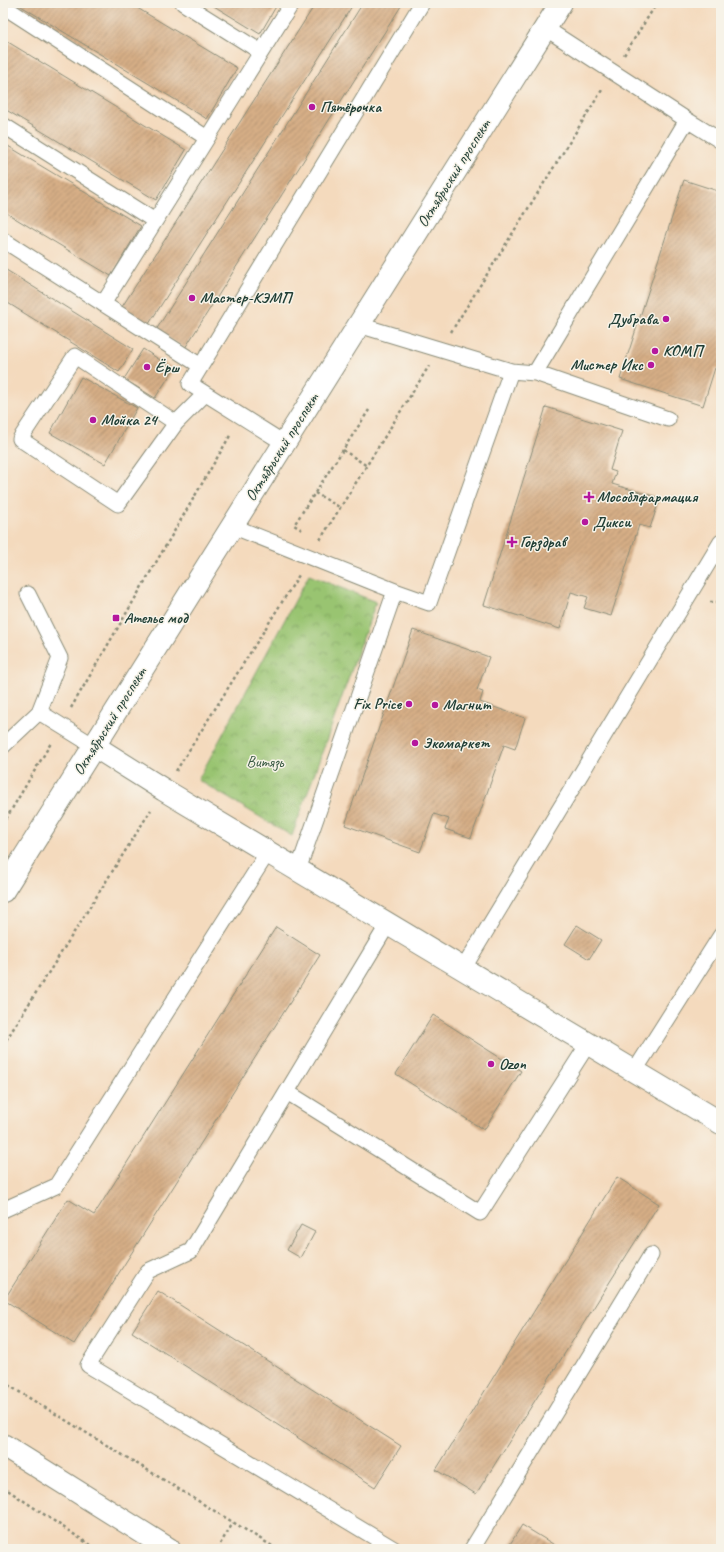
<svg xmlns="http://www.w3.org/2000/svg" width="724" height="1552" viewBox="0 0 724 1552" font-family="Caveat,sans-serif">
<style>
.park{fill:url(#park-crowns);stroke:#5c8052}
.building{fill:url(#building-hatch)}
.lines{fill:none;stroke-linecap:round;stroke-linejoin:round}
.lane-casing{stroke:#8a8c78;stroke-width:17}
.street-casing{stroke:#8a8c78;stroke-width:24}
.secondary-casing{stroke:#8a8c78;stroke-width:24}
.path{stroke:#8a8c78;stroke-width:2.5;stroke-dasharray:3 3;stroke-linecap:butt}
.lane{stroke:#fff;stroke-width:15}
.street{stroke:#fff;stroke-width:22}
.secondary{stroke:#fff;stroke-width:22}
.poi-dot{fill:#b5179e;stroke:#f7f3e8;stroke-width:1.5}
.labels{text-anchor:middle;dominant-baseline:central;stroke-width:3;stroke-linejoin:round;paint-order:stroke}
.poi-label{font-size:16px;font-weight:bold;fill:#1f3d34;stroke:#f7f3e8;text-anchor:start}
.street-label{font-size:16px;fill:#1f3d34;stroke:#f7f3e8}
.park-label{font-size:16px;fill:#375840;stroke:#f7f3e8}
</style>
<defs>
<pattern id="park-crowns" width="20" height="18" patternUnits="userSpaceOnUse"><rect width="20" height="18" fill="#99c471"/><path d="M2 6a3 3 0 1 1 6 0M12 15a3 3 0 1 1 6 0" fill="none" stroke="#7ca05e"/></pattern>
<pattern id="building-hatch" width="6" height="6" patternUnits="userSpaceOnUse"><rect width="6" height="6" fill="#d6ae86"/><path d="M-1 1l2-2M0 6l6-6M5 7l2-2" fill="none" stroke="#ad8f6e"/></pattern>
</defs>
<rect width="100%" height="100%" fill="#f7f3e8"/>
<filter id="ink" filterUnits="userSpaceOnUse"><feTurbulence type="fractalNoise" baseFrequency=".025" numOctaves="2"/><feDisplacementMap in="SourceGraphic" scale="8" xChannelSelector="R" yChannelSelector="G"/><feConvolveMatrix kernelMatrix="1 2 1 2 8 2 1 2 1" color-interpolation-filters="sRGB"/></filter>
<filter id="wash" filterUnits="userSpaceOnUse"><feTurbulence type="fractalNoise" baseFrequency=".012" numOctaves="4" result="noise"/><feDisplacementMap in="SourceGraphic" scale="16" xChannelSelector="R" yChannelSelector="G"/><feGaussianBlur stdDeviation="0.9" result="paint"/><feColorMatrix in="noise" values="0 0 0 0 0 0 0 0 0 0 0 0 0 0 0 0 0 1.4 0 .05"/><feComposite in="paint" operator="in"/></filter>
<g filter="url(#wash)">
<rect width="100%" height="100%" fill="#f4dabd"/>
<path class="park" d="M309 575 376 602 292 836 198 780Z"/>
<g id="blocks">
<path class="building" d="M16 3H129L237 68 207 119Z
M209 3H278L260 34Z
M316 3H354L147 327 120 310Z
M363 3H403L185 348 156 330Z
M3 39 186 150 156 200 3 108Z
M3 143 141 226 111 276 3 211Z
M684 180 721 192V370L715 368 703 406 620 379Z
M3 268 133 349 119 372 3 300Z
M143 349 174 369 155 398 124 379Z
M81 377 137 408 105 464 50 433Z
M546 407 622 431 610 470 616 472 612 484 660 498 650 528 639 525 611 616 584 608 588 597 571 592 560 629 484 605Z
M413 630 489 657 477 690 483 692 480 702 525 718 515 749 504 745 471 838 445 829 449 819 434 814 420 852 345 825Z
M577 925 601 940 589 959 565 944Z
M276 927 320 955 74 1344 4 1300 68 1199 94 1215Z
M433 1015 521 1071 484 1130 396 1074Z
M617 1177 659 1204 476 1494 436 1470Z
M301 1225 315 1232 301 1258 287 1250Z
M158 1291 401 1446 375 1487 132 1332Z
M522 1525 561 1549H507Z"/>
</g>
</g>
<g filter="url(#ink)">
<use href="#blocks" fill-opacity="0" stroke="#8a8c78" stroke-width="1"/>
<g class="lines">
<g class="lane-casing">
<path id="lane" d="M183 3 261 52
M3 6 207 138
M545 28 687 120 721 141
M3 125 155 221
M3 240 201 366
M103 304 292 3
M359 325 511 371 535 373 668 419
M535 373 687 120
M176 423 75 356 20 439 118 504 176 423 205 394
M284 443 190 384 422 3
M232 526 395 591
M28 594 60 658 39 712 94 746
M3 746 39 712
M298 870 395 591 429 603 511 371
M388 924 191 1251 148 1271 88 1365 394 1549
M463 969 721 542
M634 1072 721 935
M287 1092 480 1213 588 1044
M3 1210 56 1186 268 852
M472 1549 651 1255"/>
</g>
<g class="street-casing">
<path id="street" d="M94 746 164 790 721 1123"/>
</g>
<g class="secondary-casing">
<path id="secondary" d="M3 891 561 3
M3 1445 169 1549"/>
</g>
<path class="path" d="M624 55 657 3
M451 332 602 90
M343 450 367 466
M315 493 341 508
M302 530 294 525 369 410
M320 540 429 366
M710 602H721
M71 708 231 434
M176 771 299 575
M3 824 51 743
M3 1045 151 810
M3 1382 277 1549
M3 1487 96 1549
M217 1549 233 1523"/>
<use href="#lane" class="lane"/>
<use href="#street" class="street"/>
<use href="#secondary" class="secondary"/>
</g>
</g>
<g class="poi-dot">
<circle cx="312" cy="107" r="4"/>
<circle cx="192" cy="298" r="4"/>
<circle cx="666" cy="319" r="4"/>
<circle cx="655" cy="351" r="4"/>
<circle cx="651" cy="365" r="4"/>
<circle cx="147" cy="367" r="4"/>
<circle cx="93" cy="420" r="4"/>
<path d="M587 491h4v4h4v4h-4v4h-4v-4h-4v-4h4z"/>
<circle cx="585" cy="522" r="4"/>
<path d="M510 536h4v4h4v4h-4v4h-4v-4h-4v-4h4z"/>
<rect x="112" y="614" width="8" height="8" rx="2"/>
<circle cx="409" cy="704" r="4"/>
<circle cx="435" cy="705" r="4"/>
<circle cx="415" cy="743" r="4"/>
<circle cx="491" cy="1064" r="4"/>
</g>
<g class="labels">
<g class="poi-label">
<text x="320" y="107">Пятёрочка</text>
<text x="200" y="298">Мастер-КЭМП</text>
<text x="658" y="319" text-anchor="end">Дубрава</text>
<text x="663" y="351">КОМП</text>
<text x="643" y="365" text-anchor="end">Мистер Икс</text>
<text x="155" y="367">Ёрш</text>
<text x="101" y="420">Мойка 24</text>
<text x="597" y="497">Мособлфармация</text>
<text x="593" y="522">Дикси</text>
<text x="520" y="542">Горздрав</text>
<text x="124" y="618">Ателье мод</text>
<text x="401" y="704" text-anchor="end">Fix Price</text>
<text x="443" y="705">Магнит</text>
<text x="423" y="743">Экомаркет</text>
<text x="499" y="1064">Ozon</text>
</g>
<g class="street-label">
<text transform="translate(454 173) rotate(-58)">Октябрьский проспект</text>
<text transform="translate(282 447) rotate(-58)">Октябрьский проспект</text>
<text transform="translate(110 721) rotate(-58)">Октябрьский проспект</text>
</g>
<g class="park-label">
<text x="265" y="762">Витязь</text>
</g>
</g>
<rect width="724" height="1552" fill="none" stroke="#f7f3e8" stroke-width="16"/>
</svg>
